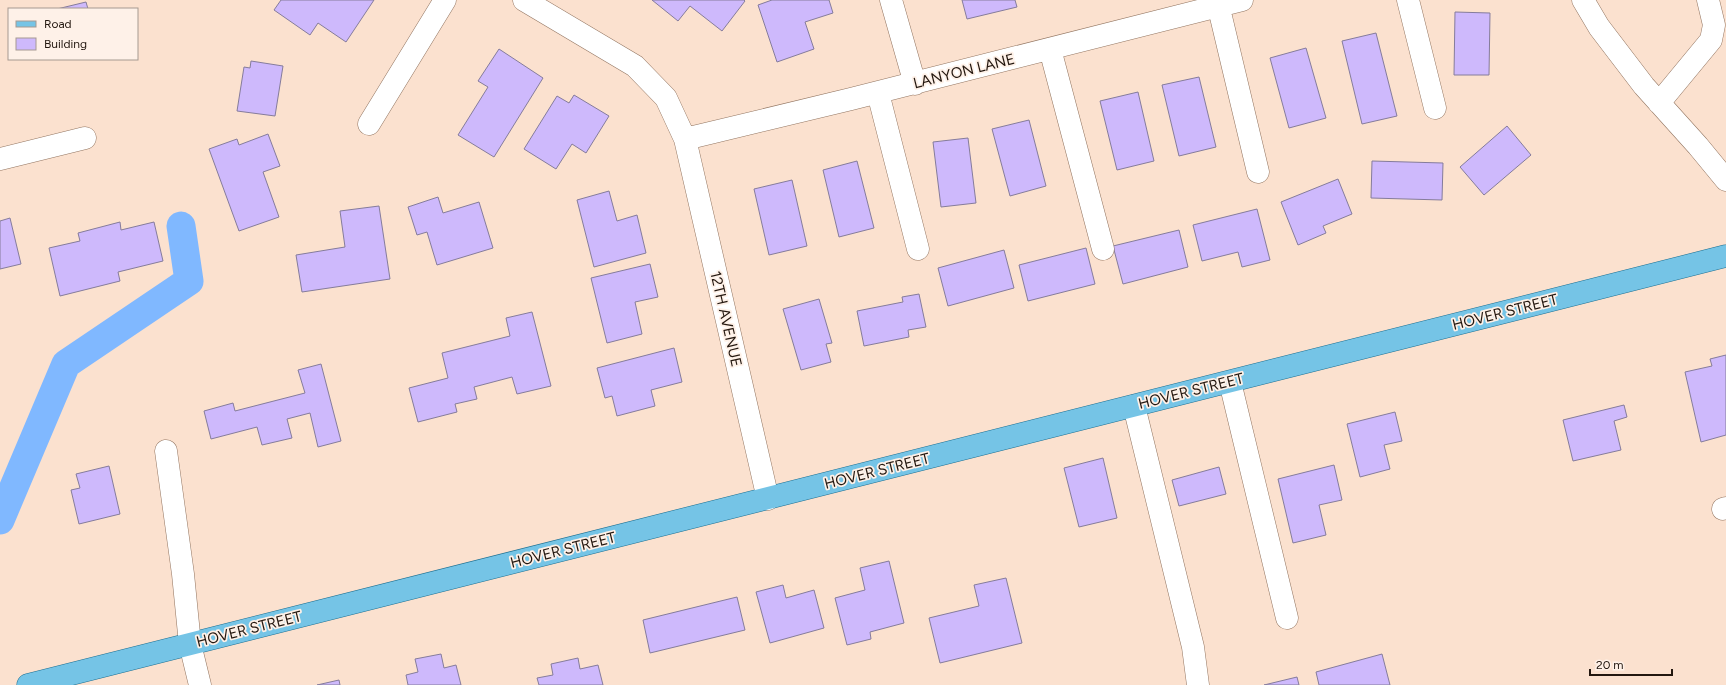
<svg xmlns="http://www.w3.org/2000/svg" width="1726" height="685" viewBox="0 0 1726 685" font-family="Figtree,sans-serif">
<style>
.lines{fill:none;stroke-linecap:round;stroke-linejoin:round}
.canal{stroke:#80b8ff;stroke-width:29}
.building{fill:#ceb9fc;stroke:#857c9b}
.minor-casing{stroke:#927561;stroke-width:23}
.major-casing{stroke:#1c6e90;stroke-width:23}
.minor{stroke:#fff;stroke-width:22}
.major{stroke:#75c4e6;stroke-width:22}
.labels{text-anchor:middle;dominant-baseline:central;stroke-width:3.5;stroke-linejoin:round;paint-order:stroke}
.street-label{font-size:15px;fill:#23170f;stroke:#fef1e8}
</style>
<rect width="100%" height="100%" fill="#fbe1cf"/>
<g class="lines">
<path class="canal" d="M0 520 66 364 189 281 181 226"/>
</g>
<path class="building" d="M281 0H374L346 42 318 23 310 35 274 10Z
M652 0H744L745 1 722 31 690 6 678 21Z
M772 0H829L833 13 805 22 814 49 777 62 758 5Z
M962 0H1015L1017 7 967 19Z
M86 2 88 9H57Z
M1455 12 1490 13 1489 75H1454Z
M1376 33 1397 116 1362 124 1342 41Z
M1306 48 1326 118 1289 128 1270 58Z
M499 49 543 78 494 157 458 135 488 87 478 81Z
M251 61 283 66 275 116 237 111 244 67 250 68Z
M1199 77 1216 147 1179 156 1162 85Z
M1138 92 1154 161 1117 170 1100 101Z
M574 95 609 116 586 153 572 144 556 169 524 149 557 96 569 103Z
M1029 120 1046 186 1010 196 992 129Z
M1507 126 1531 155 1484 195 1460 167Z
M268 134 280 166 263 172 279 217 239 231 209 149 237 139 239 145Z
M968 138 976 203 941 207 933 142Z
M857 161 874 228 839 237 823 170Z
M1372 161 1443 163 1442 200 1371 198Z
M1338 179 1352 214 1323 226 1326 233 1298 245 1281 202Z
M792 180 807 246 769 255 754 189Z
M609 191 617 221 637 215 646 253 594 267 577 200Z
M438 197 443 213 479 202 493 248 437 265 427 232 417 235 408 207Z
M379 206 390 279 302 292 296 255 345 247 340 211Z
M1257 209 1270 260 1242 267 1238 252 1202 261 1193 225Z
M10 218 21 264 0 269V221Z
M120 222 121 230 154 222 163 261 118 272 120 281 60 296 49 248 80 241 78 233Z
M1179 230 1188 267 1123 284 1113 246Z
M1086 248 1095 284 1028 301 1019 265Z
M1004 250 1014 288 948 306 938 268Z
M650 264 658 297 635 302 642 334 607 343 591 278Z
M919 294 926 327 908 330 909 337 864 346 857 311 903 302 902 297Z
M819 299 832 343 826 344 831 362 801 370 783 309Z
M532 312 551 386 517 394 512 377 474 387 477 399 455 404 457 412 418 422 409 388 448 378 442 353 510 336 506 318Z
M674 348 682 382 651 390 655 406 617 416 612 396 605 398 597 368Z
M1726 355V435L1701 442 1685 372 1712 366 1710 359Z
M321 364 341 441 318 447 310 413 287 419 292 438 262 445 257 427 211 439 204 411 233 403 235 411 305 393 298 370Z
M1624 405 1627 417 1614 421 1621 450 1573 461 1563 420Z
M1395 412 1402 441 1384 445 1390 469 1360 477 1347 424Z
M1103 458 1117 518 1079 527 1064 468Z
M1334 465 1342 500 1319 505 1326 535 1293 543 1278 479Z
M109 466 120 514 79 524 71 490 80 488 76 474Z
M1219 467 1226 494 1179 506 1172 480Z
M889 561 904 623 870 632 871 639 847 645 835 598 865 590 860 568Z
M1006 578 1022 643 940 663 929 618 979 606 974 585Z
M783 585 786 598 814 590 824 628 770 643 756 592Z
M737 597 745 630 650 653 643 620Z
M441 654 444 668 456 665 461 685H408L406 675 418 672 415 659Z
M1382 654 1390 685H1319L1316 672Z
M578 658 580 669 598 665 603 685H539L537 678 553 675 551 664Z
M1297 677 1299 685H1264Z
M339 680 340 685H317Z"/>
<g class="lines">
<g class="minor-casing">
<path id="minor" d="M524 0 635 66 666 98 685 139 768 499
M891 0 915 84
M1217 0 1258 172
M1408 0 1435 108
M1583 0 1599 27 1644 86 1698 146 1726 180
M1050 49 1103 249
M878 93 918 249
M1659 103 1711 40 1714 25 1708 0
M369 124 445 0
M685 139 851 99 1242 0
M0 159 85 138
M1230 382 1287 618
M1134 406 1193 647 1198 685
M166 451 183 574 190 644 200 685
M1723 509 1726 508"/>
</g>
<g class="major-casing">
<path id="major" d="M28 685 1726 256"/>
</g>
<use href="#minor" class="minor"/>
<use href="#major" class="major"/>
</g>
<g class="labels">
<g class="street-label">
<text transform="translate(964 71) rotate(-14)">LANYON LANE</text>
<text transform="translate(1505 312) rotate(-14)">HOVER STREET</text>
<text transform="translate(726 319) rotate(77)">12TH AVENUE</text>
<text transform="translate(1191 391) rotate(-14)">HOVER STREET</text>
<text transform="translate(877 471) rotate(-14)">HOVER STREET</text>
<text transform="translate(563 550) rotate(-14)">HOVER STREET</text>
<text transform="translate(249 629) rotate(-14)">HOVER STREET</text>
</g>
</g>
<rect x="8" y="8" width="130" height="52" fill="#fef1e8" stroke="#a69a91"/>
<rect x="16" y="21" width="20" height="6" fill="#75c4e6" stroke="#a69a91"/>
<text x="44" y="28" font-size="12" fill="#23170f">Road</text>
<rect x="16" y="38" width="20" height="12" fill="#ceb9fc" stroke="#a69a91"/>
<text x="44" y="48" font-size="12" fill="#23170f">Building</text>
<path d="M1590 669v6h82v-6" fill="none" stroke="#23170f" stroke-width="2"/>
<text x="1596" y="669" font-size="12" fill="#23170f" stroke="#fef1e8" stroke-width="3" paint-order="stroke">20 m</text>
</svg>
